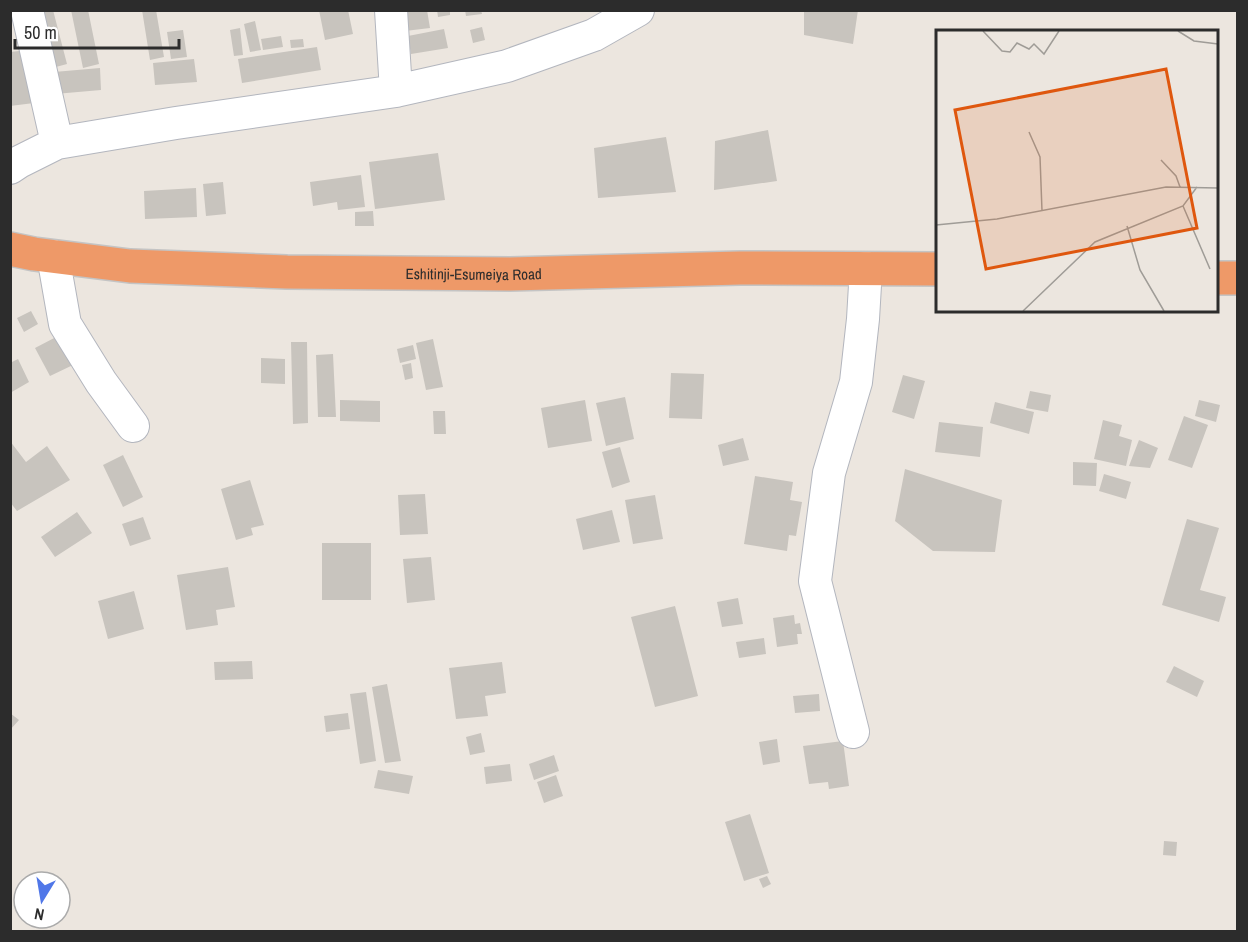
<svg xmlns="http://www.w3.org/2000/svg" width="1248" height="942" viewBox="0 0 1248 942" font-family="'Archivo Narrow',sans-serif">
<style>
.building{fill:#c8c4be}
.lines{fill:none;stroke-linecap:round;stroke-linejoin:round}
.minor-casing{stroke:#b3b6be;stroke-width:34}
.highway-casing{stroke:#c4c4c4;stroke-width:36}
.minor{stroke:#fff;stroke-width:32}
.highway{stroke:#ee9968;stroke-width:33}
.labels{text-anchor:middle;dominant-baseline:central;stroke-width:4.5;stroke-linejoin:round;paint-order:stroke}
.street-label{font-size:15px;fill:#2c2c2c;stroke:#fff}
.inset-road{fill:none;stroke:#9f9c97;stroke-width:1.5}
.view{fill:#df570e;fill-opacity:0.15;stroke:#df570e;stroke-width:3}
.inset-edge{fill:none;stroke:#2c2c2c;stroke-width:3}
</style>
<rect width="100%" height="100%" fill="#ece6df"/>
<path class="building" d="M37 10H53L67 64 52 68Z
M71 10H88L99 64 83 68Z
M142 10H156L164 57 150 60Z
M319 10H348L353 34 325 40Z
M402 10H427L430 28 405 31Z
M437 10H450V15L438 17Z
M465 10H481L482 14 466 16Z
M804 10H858L853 44 804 35Z
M255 21 261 50 250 52 244 24Z
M482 27 485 40 473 43 470 30Z
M240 28 243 55 234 56 230 30Z
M444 29 448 48 411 54 408 36Z
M183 30 187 57 171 59 167 32Z
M281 36 283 47 263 50 261 39Z
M303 39 304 47 291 48 290 40Z
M317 47 321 70 242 83 238 59Z
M28 50 34 103 10 106V52Z
M194 59 197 82 155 85 153 63Z
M100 68 101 90 55 94 54 72Z
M768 130 777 181 714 190 715 141Z
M666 137 676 192 598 198 594 148Z
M438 153 445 200 375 209 369 162Z
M361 175 365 207 338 210 337 202 313 206 310 182Z
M223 182 226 214 206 216 203 184Z
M196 188 197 217 145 219 144 191Z
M373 211 374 226H355V212Z
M31 311 38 324 24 332 17 318Z
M58 336 73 365 50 376 35 348Z
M433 339 443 387 426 390 416 343Z
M291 342H307L308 423 293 424Z
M413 345 416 359 400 363 397 349Z
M333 354 336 417H318L316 355Z
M261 358 285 359V384L261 383Z
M18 359 29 382 10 393V363Z
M411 363 413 378 405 380 402 365Z
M671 373 704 374 702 419 669 418Z
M903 375 925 381 914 419 892 412Z
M1030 391 1051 395 1048 412 1026 408Z
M625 397 634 439 606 446 596 403Z
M340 400 380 401V422L340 421Z
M585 400 592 441 548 448 541 408Z
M1199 400 1220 405 1216 422 1195 416Z
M995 402 1034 412 1029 434 990 423Z
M433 411H445L446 434H434Z
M1184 416 1208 425 1192 468 1168 460Z
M1103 420 1122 425 1119 436 1132 440 1126 466 1094 459Z
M939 422 983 427 980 457 935 452Z
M743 438 749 460 723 466 718 445Z
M1139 440 1158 448 1150 468 1129 466Z
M10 441 26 462 47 446 70 480 17 511 10 502Z
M620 447 630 482 612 488 602 452Z
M123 455 143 497 123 507 103 465Z
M1073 462 1097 463 1096 486 1073 485Z
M905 469 1002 500 995 552 933 551 895 521Z
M1104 474 1131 482 1126 499 1099 491Z
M755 476 793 482 790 500 802 502 796 536 789 535 787 551 744 544Z
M250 480 264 525 251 528 253 535 236 540 221 489Z
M425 494 428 534 400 535 398 495Z
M655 495 663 539 633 544 625 500Z
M612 510 620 542 583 550 576 519Z
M77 512 92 533 55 557 41 537Z
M143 517 151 539 130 546 122 524Z
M1187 519 1219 528 1200 590 1226 597 1219 622 1162 605Z
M322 543H371V600H322Z
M431 557 435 600 407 603 403 559Z
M228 567 235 607 216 610 218 625 186 630 177 575Z
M134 591 144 629 108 639 98 601Z
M738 598 743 624 722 627 717 602Z
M675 606 698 696 655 707 631 617Z
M794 615 795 624 800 623 802 634H797L798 644 777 647 773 618Z
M764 638 766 654 739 658 736 642Z
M252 661 253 679 215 680 214 662Z
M502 662 506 693 485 696 488 716 456 719 449 668Z
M1174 666 1204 681 1197 697 1166 682Z
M387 684 401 761 385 763 372 687Z
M366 692 376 761 360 764 350 694Z
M819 694 820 711 795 713 793 696Z
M10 713 19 720 10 730Z
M348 713 350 729 326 732 324 716Z
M481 733 485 752 470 755 466 737Z
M777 739 780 762 763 765 759 742Z
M843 741 849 786 829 789 828 782 809 784 803 746Z
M554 755 559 771 534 780 529 764Z
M510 764 512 781 486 784 484 767Z
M378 770 413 776 409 794 374 788Z
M556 775 563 796 544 803 537 782Z
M750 814 769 873 744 881 725 822Z
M1164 841 1177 842 1176 856 1163 855Z
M767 876 771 884 763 888 759 879Z"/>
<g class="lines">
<g class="minor-casing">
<path id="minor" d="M27 10 57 143
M391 10 396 91
M10 168 19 162 57 143 176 123 396 91 507 66 594 35 638 10
M53 256 65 324 101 382 133 426
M853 732 815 581 829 473 856 382 863 319 866 268"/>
</g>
<g class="highway-casing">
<g id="highway">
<path id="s1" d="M10 249 34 254 130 266 287 272 510 274 740 268 938 269"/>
<path d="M1216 278H1238"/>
</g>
</g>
<use href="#minor" class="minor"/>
<use href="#highway" class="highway"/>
</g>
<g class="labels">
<g class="street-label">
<text stroke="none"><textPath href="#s1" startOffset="465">Eshitinji-Esumeiya Road</textPath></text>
</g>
</g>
<g transform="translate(936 30)">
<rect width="282" height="282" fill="#ece6df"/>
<path class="inset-road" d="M47 1 66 21 74 22 81 13 93 19 98 14 108 24 123 1M242 1 258 11 282 14M93 102 104 127 106 181M225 130 240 146 244 157M247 176 274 239M0 195 61 189 230 157 282 158M191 196 204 240 228 281M87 281 159 212 247 176 261 157"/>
<path class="view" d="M230 39 261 198 50 239 19 80Z"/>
<rect width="282" height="282" class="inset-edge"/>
</g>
<rect width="1248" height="942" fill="none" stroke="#2c2c2c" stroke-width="24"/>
<g transform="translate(42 900) rotate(191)"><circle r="28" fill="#ffffff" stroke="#ababab" stroke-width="1.5"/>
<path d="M0-4.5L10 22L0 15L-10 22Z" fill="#5077e8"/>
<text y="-9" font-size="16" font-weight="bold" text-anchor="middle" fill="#2c2c2c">N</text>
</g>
<path d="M15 39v9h164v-9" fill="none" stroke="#2c2c2c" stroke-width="3"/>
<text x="24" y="39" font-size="18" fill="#2c2c2c" stroke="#ffffff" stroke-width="4.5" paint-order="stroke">50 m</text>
</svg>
